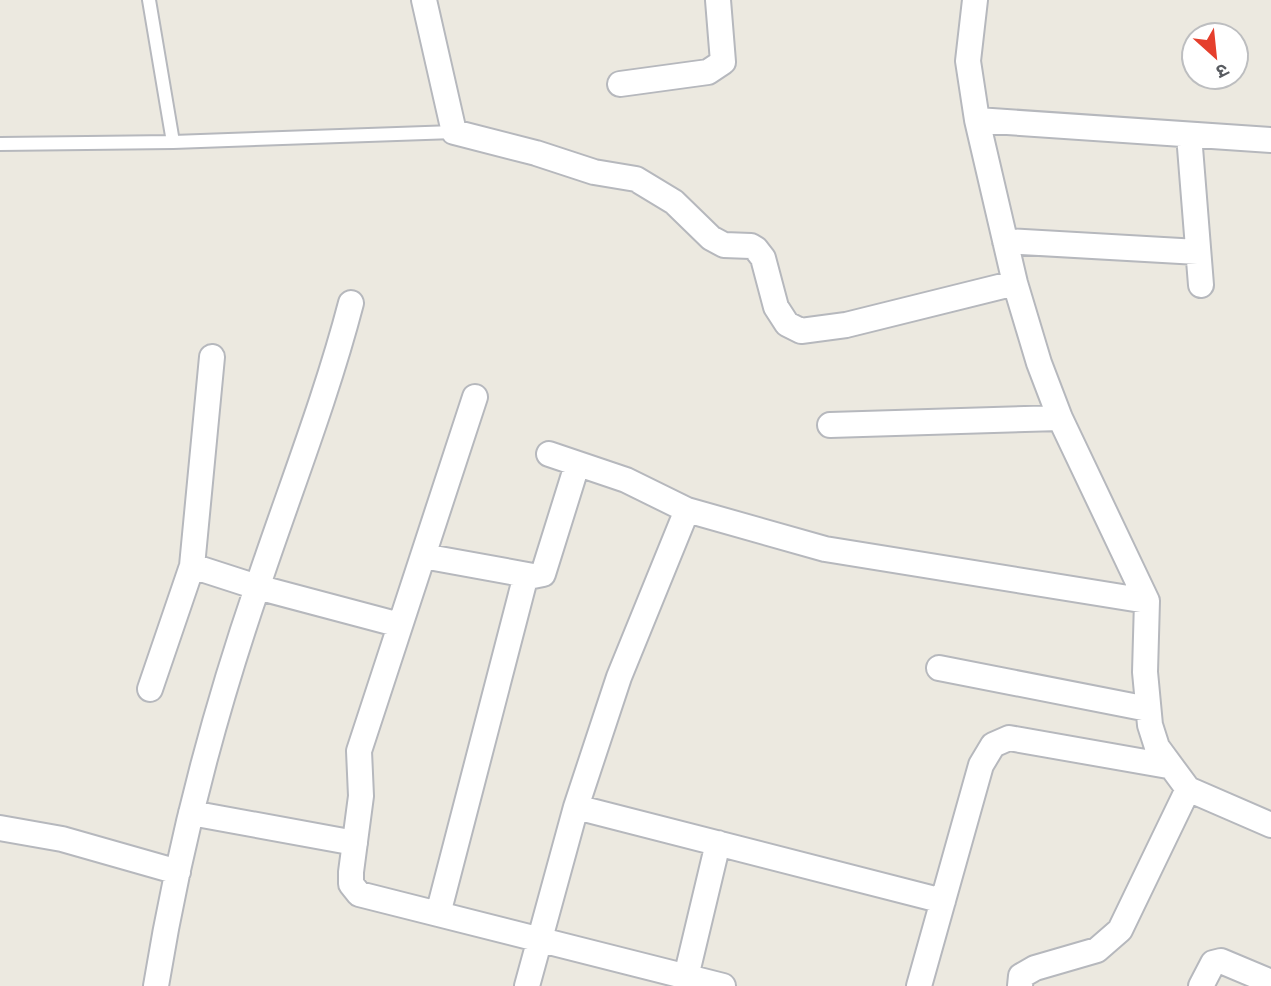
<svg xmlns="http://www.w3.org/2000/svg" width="1271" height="986" viewBox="0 0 1271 986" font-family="Commissioner,'Noto Sans Devanagari',sans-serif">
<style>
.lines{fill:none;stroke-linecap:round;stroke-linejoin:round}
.service-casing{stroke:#b6b8bd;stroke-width:16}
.minor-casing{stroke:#b6b8bd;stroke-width:28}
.service{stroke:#fff;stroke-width:12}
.minor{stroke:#fff;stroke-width:24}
</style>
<rect width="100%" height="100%" fill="#ece9e0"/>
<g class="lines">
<g class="service-casing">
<path id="service" d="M149 0 173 142
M0 144 173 142 454 132"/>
</g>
<g class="minor-casing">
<path id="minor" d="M424 0 454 132 536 153 594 172 636 179 674 202 711 238 724 245 751 246 756 249 763 258 776 307 787 324 801 331 846 325 1015 283
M975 0 968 61 977 120 1015 283 1039 363 1060 418 1147 601 1145 672 1150 725 1157 747 1188 789 1271 825
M620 84 708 72 723 62 718 0
M977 120 1271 140
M1189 135 1201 285
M1005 241 1198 252
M475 397 359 751 361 796 351 872V884L359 894 723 986
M830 425 1060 418
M549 454 626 480 687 510 825 549 1147 601
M423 556 533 576 543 574 577 465
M192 566 257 587 400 625
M939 668 1148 709
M150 689 192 566 212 357
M576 807 943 901
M191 813 355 843
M0 828 62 839 178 872
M438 914 526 575
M686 977 718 843
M156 986C178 850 213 716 258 585 289 492 326 399 351 303
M527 986 576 807 619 677 687 510
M919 986 981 765 993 745 1009 738 1168 766
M1020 986 1021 976 1035 968 1097 950 1120 930 1188 789
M1201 986 1213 963 1221 961 1271 982"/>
</g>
<use href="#service" class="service"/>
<use href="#minor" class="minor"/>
</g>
<g transform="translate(1215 56) rotate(153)"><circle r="33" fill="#ffffff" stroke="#bdbec0" stroke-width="2"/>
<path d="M0-5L12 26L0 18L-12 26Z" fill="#e53f2c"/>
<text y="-10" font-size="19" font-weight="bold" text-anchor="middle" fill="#595c61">उ</text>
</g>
</svg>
